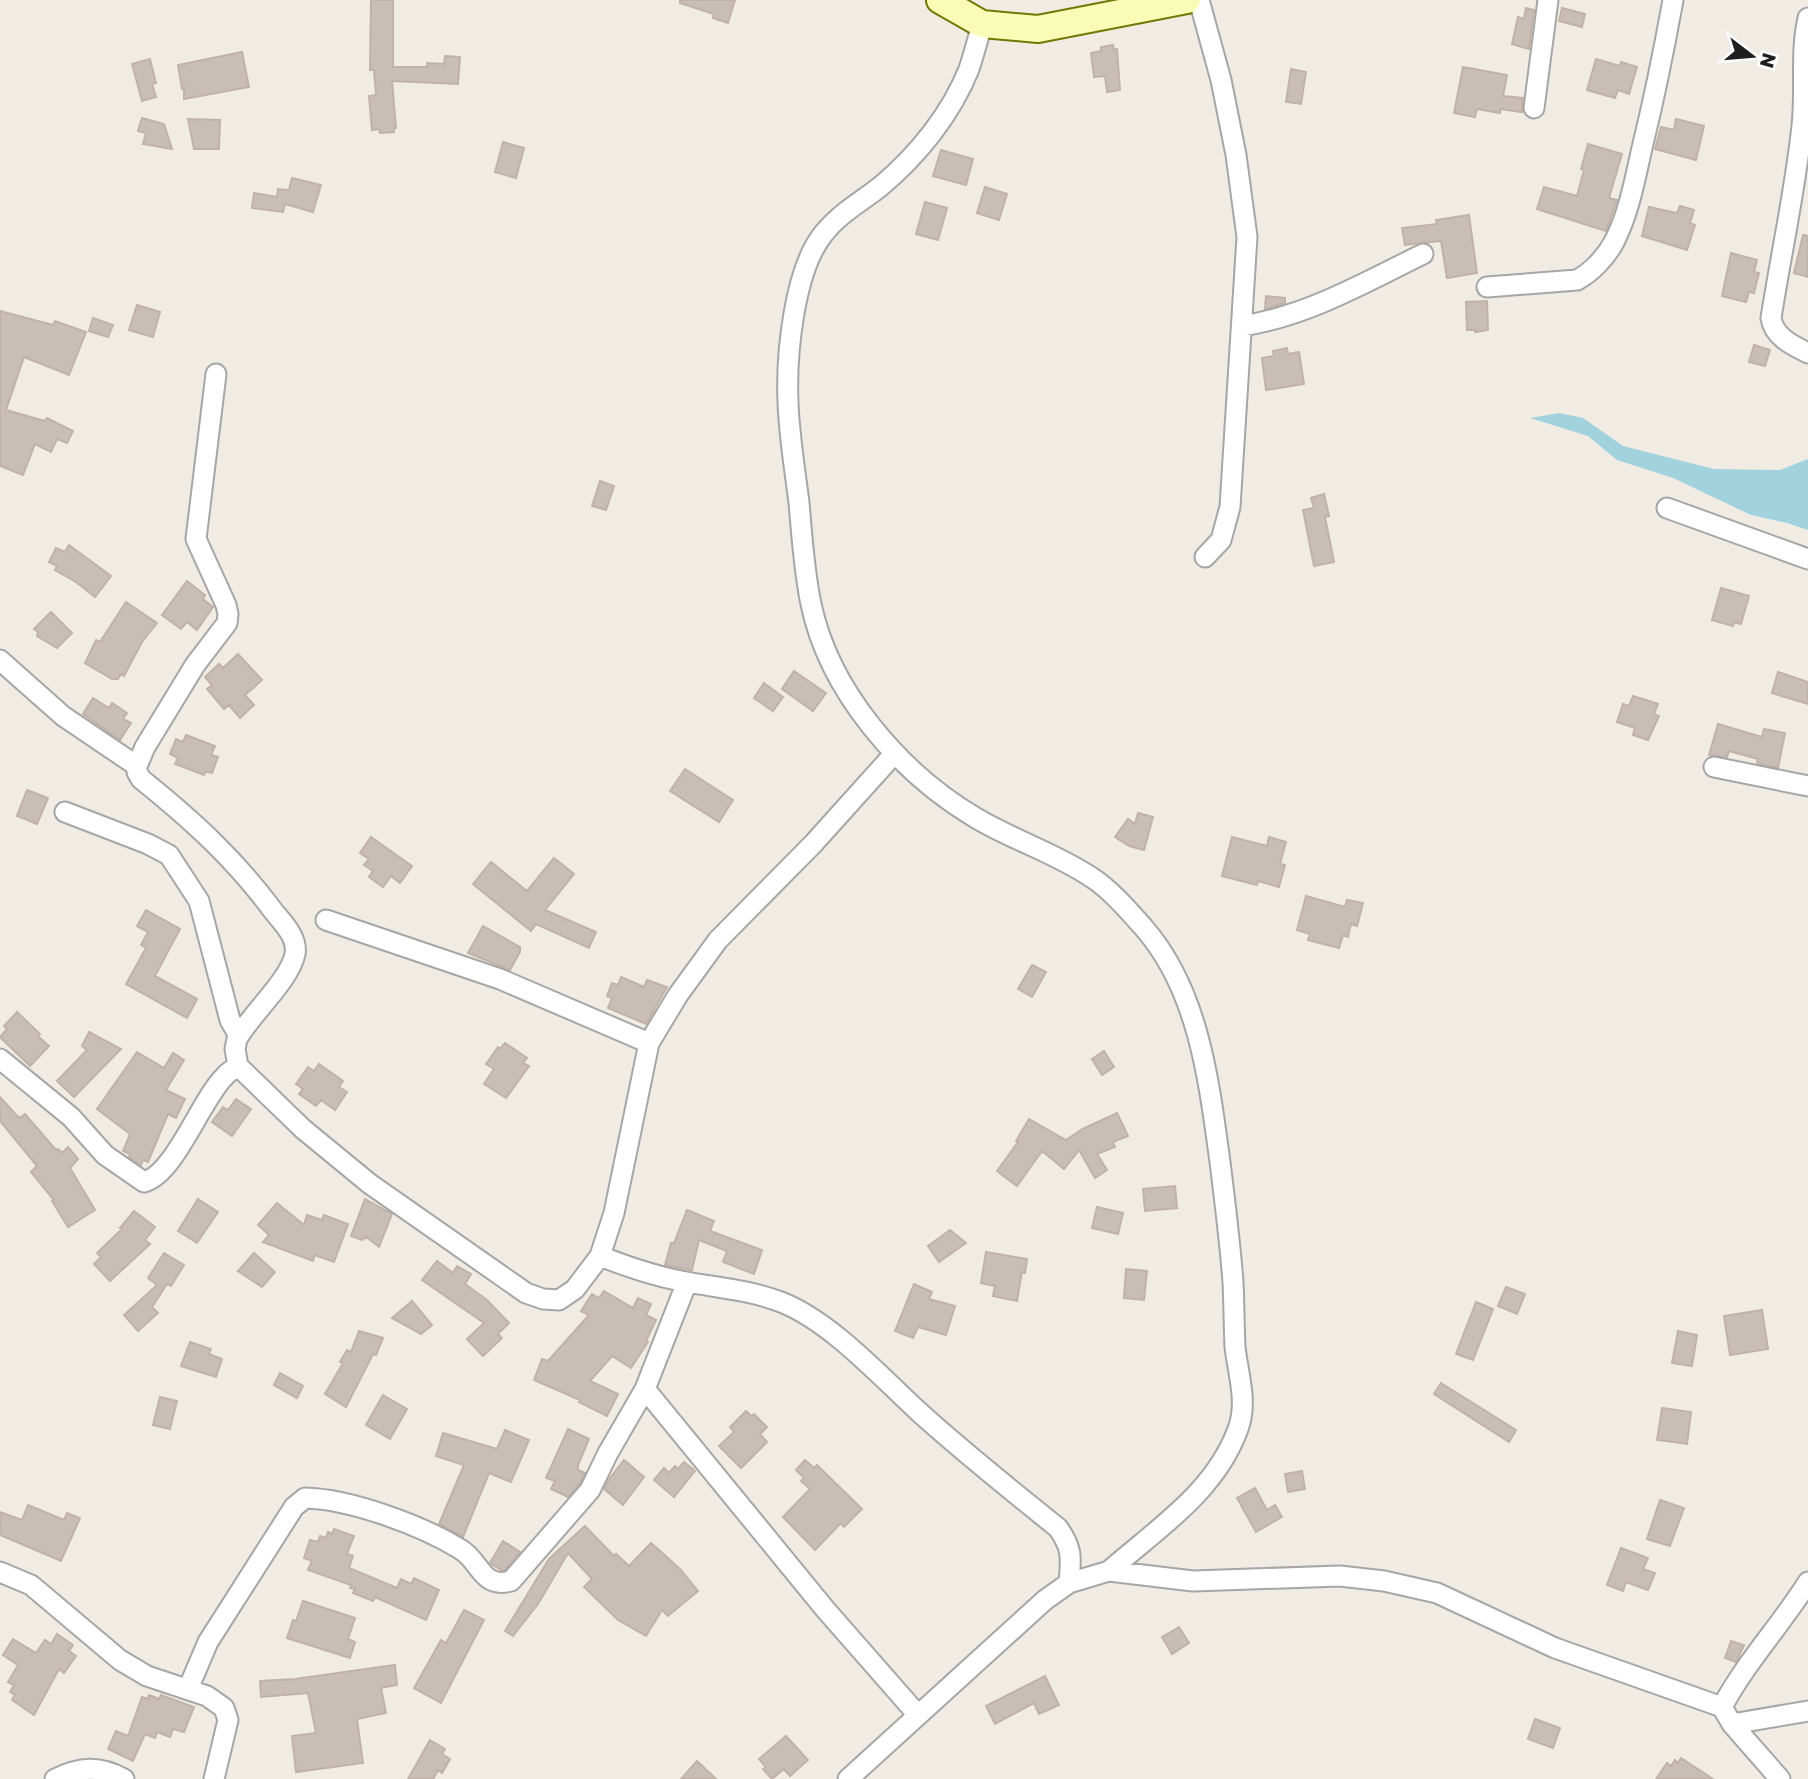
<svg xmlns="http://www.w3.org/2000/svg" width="1808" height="1779" viewBox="0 0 1808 1779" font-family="'Golos Text',sans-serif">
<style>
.water{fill:#a3d2df}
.building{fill:#c8beb7;stroke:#c2b2a6;stroke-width:2}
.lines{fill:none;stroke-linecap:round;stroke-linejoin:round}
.street-casing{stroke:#a6a6a6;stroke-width:23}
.secondary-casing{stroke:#6e7a01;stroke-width:30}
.street{stroke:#fff;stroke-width:19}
.secondary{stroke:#f9fcb6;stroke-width:26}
</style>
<rect width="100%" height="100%" fill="#f0ece4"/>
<path class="water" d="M1559 413 1583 418 1623 446 1714 469 1780 470 1808 459V530L1787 523 1751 515 1673 478 1617 460 1588 436 1530 418Z"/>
<path class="building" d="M371 0H393V67H427V63L444 64 445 56 460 57 458 84 392 81 396 128H394V132L380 133 379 129 372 130 369 96 376 95 374 70H370Z
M680 0H735L728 23 713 18 714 14 680 3Z
M1526 8 1534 10 1529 49 1512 44 1518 17 1524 19Z
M1562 8 1585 14 1582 27 1559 21Z
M1113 45 1114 50 1117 49 1120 90 1107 92 1105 76 1094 77 1091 53 1101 51V47Z
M242 52 249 87 184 99V88L182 89 178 65Z
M150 59 156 83 152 84 156 97 142 101 132 64Z
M1596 59 1620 66 1621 62 1637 67 1629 94 1618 90 1615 98 1587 90Z
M1463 67 1507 75 1503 96 1523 98 1522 112 1500 109V113L1477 109 1475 117 1454 113Z
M1291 69 1306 72 1301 104 1286 102Z
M142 118 164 124 172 149 143 144 146 133 138 131Z
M188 119 220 120 219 149H194Z
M1676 119 1704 126 1696 160 1655 149 1661 127 1674 130Z
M503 142 524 148 516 178 495 172Z
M1588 144 1622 154 1609 198 1617 200 1606 231 1537 209 1544 187 1577 196 1584 170 1581 169Z
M941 150 973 159 966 185 933 176Z
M292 178 321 185 313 212 285 204 283 212 252 208 254 193 277 197 278 189 289 190Z
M985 187 1007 194 999 220 977 213Z
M925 202 947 208 938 240 916 234Z
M1680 206 1694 210 1690 223 1695 225 1687 250 1642 236 1649 207 1677 213Z
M1469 215 1477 273 1447 278 1441 241 1405 245 1402 228 1437 224 1436 220Z
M1803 235 1808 236V277L1794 273Z
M1731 253 1757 260 1754 272 1759 273 1754 293 1749 292 1746 302 1722 296Z
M1266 296 1285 298V303L1265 309Z
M1487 301 1488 330 1475 332V330H1467L1466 302Z
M137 305 160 312 153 337 129 330Z
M0 311 53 325 55 321 86 332 69 375 24 357 6 410 45 421 47 418 73 431 67 443 57 439 51 452 35 444 23 475 0 466Z
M93 318 113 325 108 337 89 331Z
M1754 345 1770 350 1765 366 1749 362Z
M1287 348 1288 354 1299 352 1304 384 1266 390 1262 358 1274 356 1273 351Z
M600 481 614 486 606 510 592 506Z
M1324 494 1329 516 1325 517 1334 562 1314 566 1303 510 1314 508 1311 498Z
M69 545 111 576 95 597 76 582 55 570 57 566 49 562 56 548 65 552Z
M187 581 205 595 203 599 213 607 197 630 187 622 181 629 162 615Z
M1721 588 1749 596 1741 624 1734 622 1733 626 1712 620Z
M126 602 157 623 142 642 124 676 121 674 118 679H112L85 663 96 640 100 642Z
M51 612 72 633 57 648 37 636 38 632 34 629Z
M238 654 262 680 245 695 254 705 240 718 229 705 224 709 207 689 212 685 205 677 219 664 223 668Z
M794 671 826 693 813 711 782 689Z
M1778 672 1808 682V704L1772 693Z
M764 683 783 697 773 711 754 698Z
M1633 696 1658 704 1654 714 1659 716 1648 740 1633 735 1635 728 1617 722 1623 704 1629 706Z
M93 698 109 708 112 703 127 713 123 719 131 723 120 740 83 714Z
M1718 724 1762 737 1764 729 1785 733 1778 768 1757 763 1758 759 1729 751 1727 757 1709 755Z
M186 735 215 746 211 755 218 757 212 773 206 771 204 775 175 764 178 758 170 754 176 739 183 742Z
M685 769 733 800 719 822 670 791Z
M27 790 48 798 37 824 17 816Z
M1138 813 1153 817 1144 850 1129 846 1115 837 1128 819 1135 824Z
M371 837 412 866 400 883 391 876 383 887 369 877 373 871 364 865 369 859 360 853Z
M1232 837 1267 846 1269 837 1286 842 1280 864 1285 865 1279 887 1258 881 1257 885 1222 876Z
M554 858 574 874 545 910 596 932 589 948 536 924 531 931 473 884 491 862 527 891Z
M1306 896 1345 907 1347 900 1363 903 1357 926 1351 924 1348 937 1343 935 1339 948 1308 940 1310 934 1297 930Z
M146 910 180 929 155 976 197 999 187 1018 126 984 146 948 141 945 148 932 137 926Z
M483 926 520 947V952L510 970 468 953Z
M1032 965 1046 972 1032 997 1018 989Z
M621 977 644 987 647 980 667 987 646 1024 608 1008 612 998 607 996 612 983 618 985Z
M17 1012 40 1034 38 1036 49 1046 30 1066 0 1037 7 1029 4 1026Z
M89 1032 121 1049 74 1097 57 1081 87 1050 82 1046Z
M505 1043 527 1058 523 1063 529 1066 506 1098 484 1084 494 1069 486 1064 498 1047 500 1049Z
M1104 1051 1114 1067 1102 1075 1092 1059Z
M137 1052 164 1068 173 1053 184 1060 166 1090 185 1099 176 1118 168 1114 148 1162 143 1160 141 1165 129 1157 130 1154 123 1151 130 1134 97 1109Z
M319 1064 343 1081 339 1087 347 1092 335 1110 321 1100 316 1106 299 1094 303 1089 296 1084 308 1067 314 1071Z
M0 1097 19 1118 25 1114 56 1150 58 1149 62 1153 68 1147 78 1159 70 1168 95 1210 68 1227 52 1201 54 1200 31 1172 37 1166 0 1121Z
M236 1099 251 1109 232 1136 212 1122 223 1107 228 1110Z
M1117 1113 1128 1136 1113 1142 1115 1147 1097 1154 1107 1170 1095 1178 1079 1150 1064 1169 1042 1151 1017 1186 997 1171 1018 1142 1016 1141 1029 1119 1066 1140 1082 1129Z
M1175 1186 1177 1208 1145 1211 1143 1189Z
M198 1199 218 1212 197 1243 178 1231Z
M365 1199 392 1214 379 1247 366 1237 362 1240 351 1236Z
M277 1203 304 1225 307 1215 322 1220 324 1215 348 1224 334 1262 315 1255 313 1261 263 1242 269 1235 258 1225Z
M1097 1207 1123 1213 1118 1234 1092 1228Z
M687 1210 714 1221 710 1231 762 1250 754 1274 723 1262 727 1251 699 1240 692 1270 665 1265 671 1243H674Z
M134 1211 155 1227 145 1240 150 1244 110 1281 94 1264 101 1257 97 1253 122 1229 120 1228Z
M950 1230 966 1243 939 1262 928 1246Z
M986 1252 1027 1259 1025 1273 1022 1272 1017 1301 993 1296 995 1286 981 1283Z
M164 1253 184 1265 171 1286 167 1284 152 1307 158 1313 138 1331 124 1315 157 1285 148 1278Z
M254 1253 275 1272 262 1287 238 1271Z
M437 1261 453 1273 457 1266 471 1274 465 1284 487 1300 509 1323 498 1334 502 1338 483 1356 467 1339 484 1323 422 1280Z
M1126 1269 1147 1271 1144 1300 1124 1298Z
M914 1284 932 1292 929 1299 955 1306 946 1335 918 1327 913 1338 895 1331Z
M1506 1287 1525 1294 1517 1314 1498 1306Z
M604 1291 633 1308 638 1298 651 1304 646 1315 656 1320 646 1341 648 1342 631 1368 612 1356 590 1381 618 1394 607 1416 579 1402 580 1400 534 1380 542 1359 548 1361 589 1315 581 1311 592 1294 599 1298Z
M412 1301 432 1325 421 1334 392 1318Z
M1476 1302 1493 1309 1473 1360 1456 1354Z
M1762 1310 1768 1349 1730 1355 1724 1316Z
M359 1331 383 1338 376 1355 373 1354 346 1407 325 1394 343 1363 340 1362 347 1350 351 1352Z
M1678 1331 1697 1335 1692 1366 1672 1363Z
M190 1342 211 1349 209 1354 222 1359 216 1377 181 1366Z
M280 1373 303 1386 297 1398 274 1385Z
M1441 1383 1516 1430 1509 1442 1434 1394Z
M383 1395 407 1409 390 1439 366 1425Z
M160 1397 177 1401 170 1429 153 1425Z
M1662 1408 1691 1412 1687 1444 1657 1440Z
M746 1411 751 1416 754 1414 767 1427 760 1434 767 1442 741 1468 719 1446 734 1432 730 1427Z
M568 1429 589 1439 578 1465V1470L585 1473 580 1483 568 1497 551 1489 555 1481 546 1478Z
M505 1430 529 1440 511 1482 489 1473 463 1537 439 1524 464 1465 436 1456 443 1433 497 1449Z
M624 1460 644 1477 623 1505 604 1489 610 1478Z
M805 1460 814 1468 817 1465 862 1509 844 1527 841 1523 815 1550 783 1517 810 1489 801 1481 804 1478 796 1470Z
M684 1462 695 1471 674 1497 654 1480 664 1468 669 1473 675 1466 678 1469Z
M1302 1471 1305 1489 1288 1492 1285 1474Z
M1255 1488 1267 1510 1275 1505 1282 1517 1256 1532 1237 1498Z
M1660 1500 1684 1508 1670 1546 1647 1539Z
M28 1505 64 1520 67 1513 80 1518 61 1561 0 1535V1512L22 1520Z
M585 1526 614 1556 616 1554 629 1566 651 1543 680 1569 698 1591 668 1616 662 1610 646 1636 618 1620 584 1587 592 1579 568 1553 538 1604 513 1636 505 1631 549 1559Z
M334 1529 354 1536 347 1554 353 1556 349 1568 397 1588 401 1579 411 1584 414 1578 439 1590 426 1620 375 1597 373 1601 353 1593 355 1589 350 1588 351 1585 308 1570 312 1561 304 1558 310 1540 318 1542 320 1536 326 1538 328 1532 332 1534Z
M503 1541 520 1552 505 1570H501L490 1563Z
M1621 1548 1648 1558 1643 1569 1655 1573 1648 1590 1626 1582 1623 1591 1607 1585Z
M303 1601 355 1618 348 1639 355 1642 350 1658 287 1638 293 1620 296 1621Z
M464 1610 484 1620 441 1703 414 1688 441 1640 446 1643Z
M1179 1627 1189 1643 1172 1654 1162 1637Z
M57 1634 73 1645 69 1651 76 1656 64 1673 59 1669 34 1715 12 1700 15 1695 10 1692 14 1685 8 1682 18 1665 3 1655 13 1639 36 1653 45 1640 51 1644Z
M1731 1641 1744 1645 1736 1662 1725 1658Z
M395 1665 397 1685 381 1688 386 1713 357 1719 363 1763 296 1772 292 1736 316 1733 308 1693 261 1697 260 1681 295 1679Z
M1045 1676 1059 1705 1039 1714 1034 1703 995 1724 986 1706Z
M149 1695 159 1699 161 1695 194 1707 184 1732 173 1729 170 1737 157 1732 155 1738 145 1734 133 1761 108 1749 116 1731 128 1736 142 1697 148 1699Z
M1535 1719 1560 1728 1553 1748 1528 1739Z
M786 1736 808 1760 790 1776 784 1769 772 1779 763 1769 766 1767 759 1759Z
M430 1740 445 1749 442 1754 450 1759 442 1773 438 1770 433 1779H408Z
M1681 1758 1713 1779H1656L1667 1763 1671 1766 1675 1760 1678 1763Z
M697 1761 716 1779H681Z"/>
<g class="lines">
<g class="street-casing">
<path id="street" d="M1199 0 1221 80 1236 155 1247 237 1230 507 1221 540 1205 557
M1808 18C1800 53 1806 90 1802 126 1795 191 1781 254 1771 318 1774 337 1792 345 1808 353
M982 24C978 39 974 54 969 69 951 114 918 155 881 186 861 202 840 213 824 233 794 269 786 355 788 402 789 435 795 470 799 503 802 536 804 571 811 604 829 691 900 773 976 818 1013 840 1055 853 1091 877 1110 889 1129 911 1144 928 1199 991 1209 1082 1220 1162 1225 1202 1230 1242 1233 1282 1234 1303 1234 1325 1235 1347 1238 1374 1248 1402 1238 1429 1215 1492 1158 1528 1109 1571
M1534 108 1548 0
M1487 287 1577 280C1592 272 1606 257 1614 242 1629 213 1635 179 1642 148 1654 99 1664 50 1673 0
M1242 326C1307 316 1364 283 1423 254
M216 374 196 539 226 605 228 614 227 623 195 665 145 747 137 766V772L141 779C192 820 235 859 274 912 284 924 298 938 295 954 290 980 251 1014 237 1039L235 1049 238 1066 303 1129 370 1184 526 1293 543 1299 559 1300 575 1289 600 1256 614 1213 649 1043 678 995 718 940 813 844 894 754
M1667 508 1808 559
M0 660 63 716 137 766
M1714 767 1808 786
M65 812 148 844 169 855 199 901 230 1020 239 1036
M326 920 500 979 649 1043
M0 1059 71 1117 105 1155 144 1182C175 1174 201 1099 225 1076 228 1072 234 1069 238 1066
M600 1256C628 1267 657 1277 687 1282 719 1288 750 1290 781 1302 830 1321 880 1376 918 1411 963 1452 1011 1490 1058 1528 1073 1549 1071 1558 1069 1583
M645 1389 825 1609 917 1714
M0 1572 31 1585 120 1660 147 1676 207 1696 224 1708 228 1720 214 1779
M188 1689 208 1642 294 1507 305 1498C350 1499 421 1525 460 1549 481 1561 481 1589 511 1581L590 1490 608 1453 645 1389 687 1282
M1732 1724 1808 1711
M55 1779C80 1767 99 1765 124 1779
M848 1779 1045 1600 1069 1583 1109 1571 1193 1581 1340 1576 1384 1581 1437 1593 1555 1648 1722 1707
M1780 1779 1732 1724 1722 1707C1746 1662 1781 1625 1808 1582"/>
</g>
<g class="secondary-casing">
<path id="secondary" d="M940 0 982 24 1038 29 1187 0"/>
</g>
<use href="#street" class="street"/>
<use href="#secondary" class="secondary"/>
</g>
<g transform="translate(1752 56) rotate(106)" stroke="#ffffff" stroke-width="5" paint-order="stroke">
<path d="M0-5L12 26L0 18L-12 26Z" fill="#1f1f1f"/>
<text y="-10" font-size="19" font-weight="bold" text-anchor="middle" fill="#1f1f1f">N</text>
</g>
</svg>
